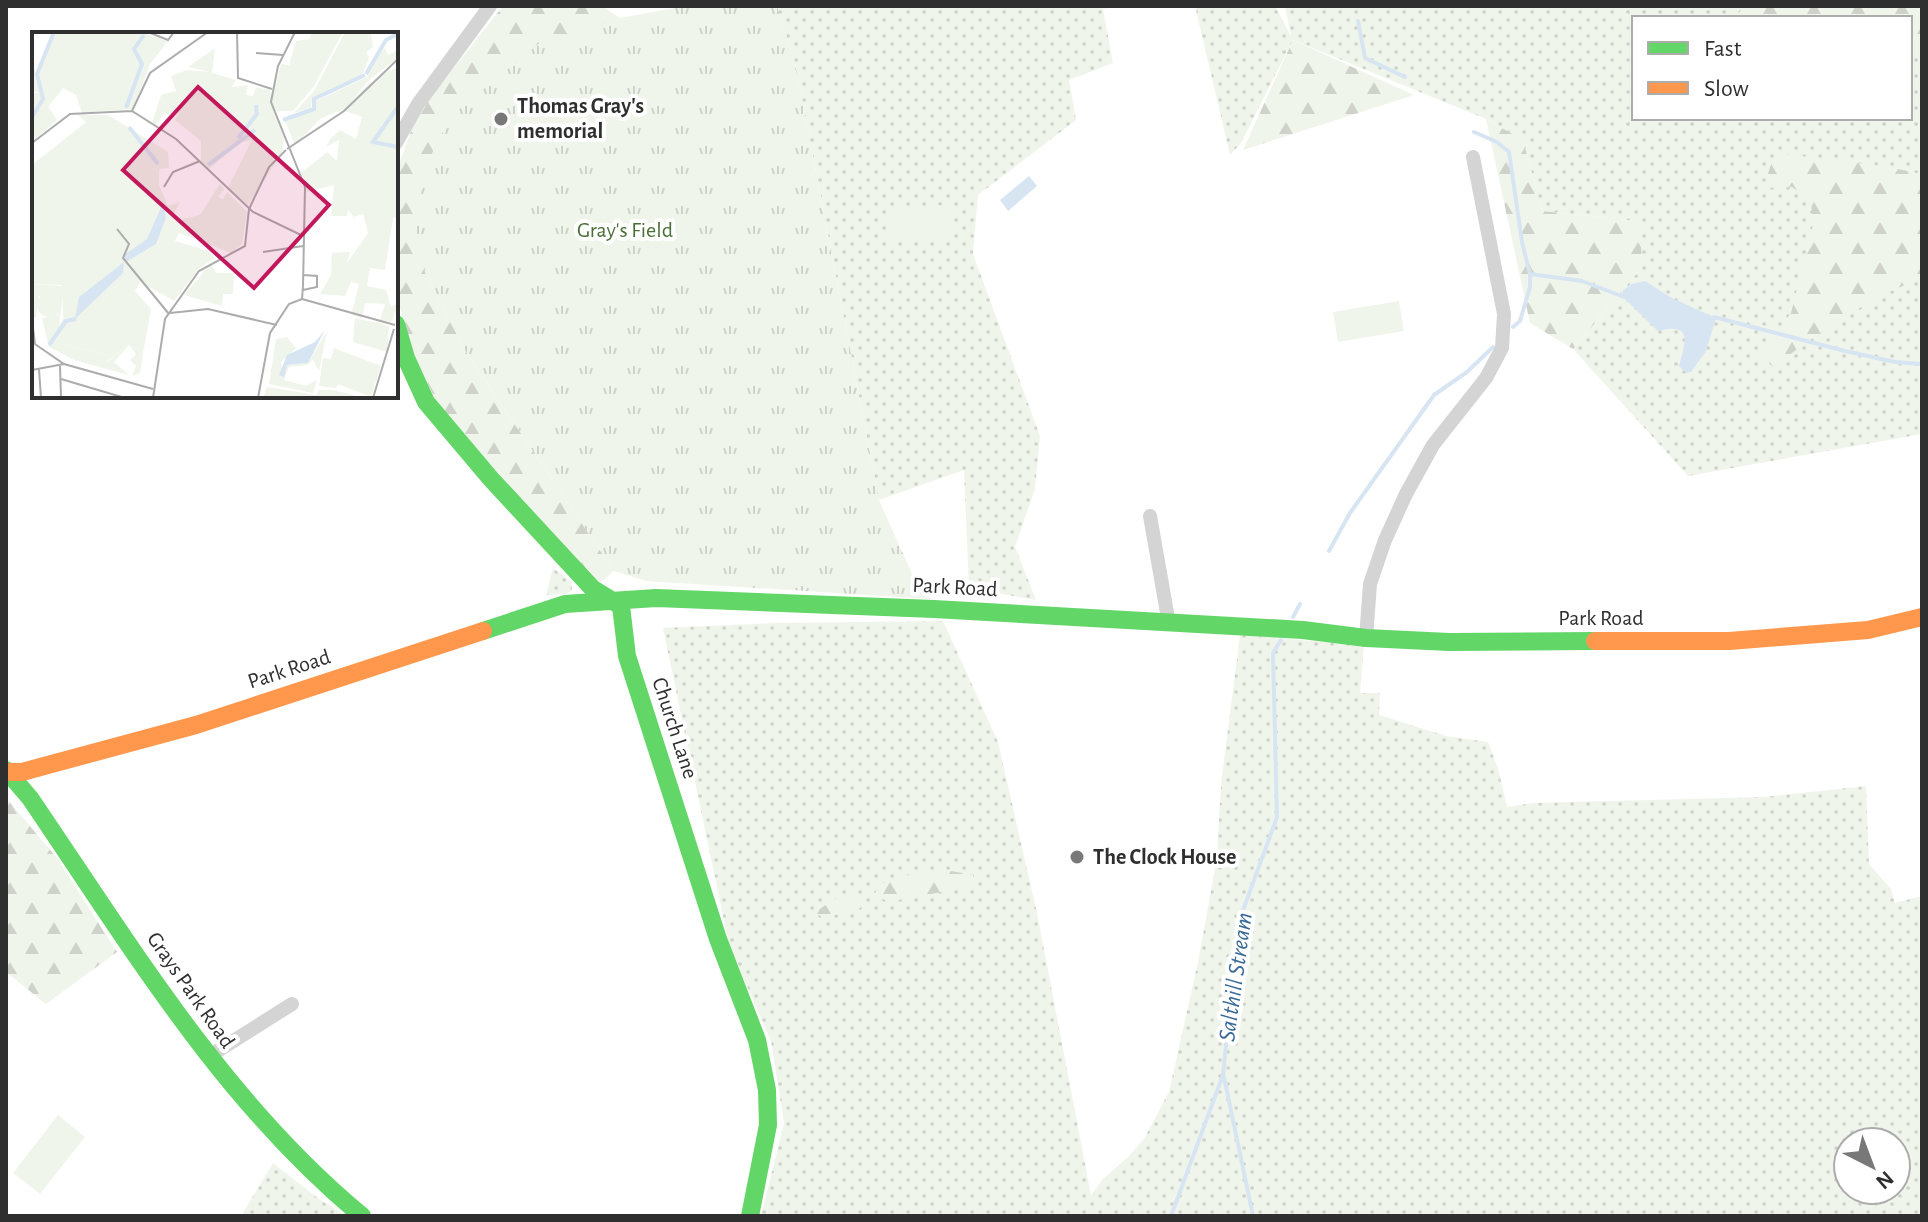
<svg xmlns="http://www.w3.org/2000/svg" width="1928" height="1222" viewBox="0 0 1928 1222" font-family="'Alegreya Sans',sans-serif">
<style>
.grass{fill:url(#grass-dots);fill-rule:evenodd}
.forest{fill:url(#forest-firs)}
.park{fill:url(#park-tufts)}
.pitch{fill:#f0f5eb}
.water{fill:#d7e5f3}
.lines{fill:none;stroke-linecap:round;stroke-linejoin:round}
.stream{stroke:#d7e5f3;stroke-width:4}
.street{stroke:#d4d4d4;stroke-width:14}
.fast{stroke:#63d668;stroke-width:18}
.slow{stroke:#ff974d;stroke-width:18}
.poi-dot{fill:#787878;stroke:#fff;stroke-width:3}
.labels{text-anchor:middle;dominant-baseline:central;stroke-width:8;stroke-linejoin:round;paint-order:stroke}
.poi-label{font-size:22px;font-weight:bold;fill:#2f2f2f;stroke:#fff;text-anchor:start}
.park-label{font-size:22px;fill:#4b6e38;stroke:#fff}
.street-label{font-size:22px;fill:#2f2f2f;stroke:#fff}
.water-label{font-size:24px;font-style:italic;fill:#366797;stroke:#fff}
.inset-river{fill:none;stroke:#d7e5f3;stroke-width:4}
.inset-road{fill:none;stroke:#acacac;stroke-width:2}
.view{fill:#c2185b;fill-opacity:0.15;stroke:#c2185b;stroke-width:4}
.inset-edge{fill:none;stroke:#2f2f2f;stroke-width:4}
</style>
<defs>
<pattern id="grass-dots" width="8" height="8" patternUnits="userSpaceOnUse" patternTransform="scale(2)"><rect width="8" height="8" fill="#f0f5eb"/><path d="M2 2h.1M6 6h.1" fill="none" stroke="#ced2ca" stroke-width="1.8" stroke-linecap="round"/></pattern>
<pattern id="forest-firs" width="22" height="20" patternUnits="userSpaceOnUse" patternTransform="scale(2)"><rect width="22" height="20" fill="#f0f5eb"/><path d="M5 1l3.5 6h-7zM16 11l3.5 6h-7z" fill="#ced2ca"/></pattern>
<pattern id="park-tufts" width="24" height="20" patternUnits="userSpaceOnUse" patternTransform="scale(2)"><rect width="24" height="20" fill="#f0f5eb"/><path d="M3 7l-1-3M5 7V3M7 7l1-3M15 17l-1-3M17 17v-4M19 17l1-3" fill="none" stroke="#ced2ca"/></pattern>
</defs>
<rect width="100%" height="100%" fill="#fff"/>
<path class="grass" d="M777 6H1123L1103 9 1113 63 1069 80 1076 120 978 195 973 254 1040 436 1035 489 1015 547 1036 600 969 588 964 470 879 500 795 63Z
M1195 6H1275L1291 36 1285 6H1922V434L1688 476 1573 349 1643 266 1637 221 1542 211 1523 140 1486 119 1293 40 1241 143 1230 155ZM1634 18H1910V118H1634Z
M553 568 571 581 572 590 567 594 546 595Z
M943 621 998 742 1037 913 1091 1195 1103 1179 1128 1157 1144 1139 1169 1092 1198 962 1217 858 1221 784 1240 635 1364 645 1360 693H1380L1379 715 1446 736 1488 742 1498 768 1507 807 1533 803 1764 797 1866 786 1869 864 1891 889 1895 903 1922 896V1216H761L784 1123 771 1041 729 945 663 628 776 623ZM1848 1142H1896V1190H1848Z
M273 1163 319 1199 346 1216H241Z"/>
<path class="forest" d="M503 6H602L620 18 600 28 425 272 466 352 614 571 596 586 436 401 411 348 396 293V173L417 114Z
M1745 6H1922V50H1910V18H1734Z
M1293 40 1414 95 1243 150Z
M1486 119 1523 140 1542 211 1638 221 1643 266 1573 349 1530 323Z
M1775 153 1883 166 1922 174V278C1868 298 1821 332 1774 366L1757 357 1791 313 1813 225 1811 201 1792 187 1763 188Z
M6 798 57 858 117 952 46 1004 6 972Z
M946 870 973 875 974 886 888 902 875 894 878 885 902 876Z
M855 894 861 908 823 918 815 912 838 897Z"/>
<path class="park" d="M686 6H777L795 63 879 500 917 585 923 586 931 599 646 581 614 571 466 352 425 272 414 223 425 167 451 116 542 41 620 18Z"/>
<path class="pitch" d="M953 205 954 238 890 241 889 208Z
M1399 301 1404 331 1338 342 1333 312Z
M58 1115 85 1137 40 1194 13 1173Z"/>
<path class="water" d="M1029 176 1037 186 1008 211 1000 200Z
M1645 281 1672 298 1716 318 1706 351 1691 372 1686 373 1679 366C1685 343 1694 322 1658 331L1622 296 1623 290 1632 284Z"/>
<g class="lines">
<path class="stream" d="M1358 21 1365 58 1405 77
M1474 132 1497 142 1509 152 1522 242 1530 274V287L1520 321 1513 327
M1530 274 1582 281 1624 297
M1714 317 1845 351 1895 362 1922 364
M1329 551 1350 513 1434 395 1467 372 1493 347
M1293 617 1300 604
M1224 1077 1253 1216
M1171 1216 1223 1075 1238 924 1277 817 1273 653 1281 640"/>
<path class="street" d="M396 143 418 104 490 6
M1150 516 1169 624
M1366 638 1370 584 1385 540 1406 494 1433 445 1486 378 1502 348 1504 314 1473 157
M208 1057 292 1004"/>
<path class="fast" d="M396 324 406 358 426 402 491 479 593 589 621 606 627 656 718 939 757 1040 767 1090 768 1125 750 1216
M483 631 565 604 656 598 934 609 1303 630 1366 638 1449 642 1595 641
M6 770 30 798C130 945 223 1101 362 1216"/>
<path class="slow" d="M1595 641H1729L1868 630 1922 617
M9 772H22L196 725 483 631"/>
</g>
<g class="poi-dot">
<circle cx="501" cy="119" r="8"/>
<circle cx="1077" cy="857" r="8"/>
</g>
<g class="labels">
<g class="poi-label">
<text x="517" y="106">Thomas Gray's<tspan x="517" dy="25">memorial</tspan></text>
<text x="1093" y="857">The Clock House</text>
</g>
<g class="park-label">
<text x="625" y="230">Gray's Field</text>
</g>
<g class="street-label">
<text transform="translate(955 587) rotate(3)">Park Road</text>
<text x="1601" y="618">Park Road</text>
<text transform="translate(289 669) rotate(-18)">Park Road</text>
<text transform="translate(675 728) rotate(72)">Church Lane</text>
<text transform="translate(191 990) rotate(55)">Grays Park Road</text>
</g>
<g class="water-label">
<text transform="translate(1236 977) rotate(-82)">Salthill Stream</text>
</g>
</g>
<g transform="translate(32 32)">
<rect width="366" height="366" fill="#fff"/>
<path d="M22 0H107L131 7 114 27 101 77 58 80 44 57 31 56 16 75 25 88 0 81V61H7L0 58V31L4 41ZM279 0H311L282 54 261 79H242L240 67 249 32 257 33 264 9 278 7ZM313 0H365L339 2 341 15 334 20 337 26 329 46 280 66 279 76 262 81 282 59ZM183 16 180 41 204 48 200 55 216 53 214 63 221 64 224 55 238 58 252 107 250 121 216 173 196 156 220 108 209 110 177 137 169 129V109L143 88 148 78 139 84 132 81 124 93 120 91 129 63 144 59 139 44 155 38 178 40 156 35ZM353 16 356 23 366 18V26L338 47 318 71 338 50 344 52 348 43 366 35V185L361 186 353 238 338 236 335 254 354 258 359 275 366 271 360 290 348 288 353 272 333 271 330 286 319 283 327 252 319 250 313 264 288 262 299 243 300 221 318 220 315 231 336 201 331 182 322 185 316 178 315 184H299L302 153 275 160 269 141 295 120 305 129 307 108 294 115 299 106 308 98 324 107 330 85 310 78 289 86 263 113 253 89 283 78 284 69 335 45 340 28ZM46 83H76L136 120 137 136 127 137V153L136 174 148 170 141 183 147 188 168 183 188 152 192 157 186 165 193 168 169 209 147 201 143 209 177 219 183 226 167 237 142 269 108 250 103 259 119 277 111 322 97 312 74 330 76 323 25 311 22 304 31 286 30 253 0 252V133L54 90ZM302 316 349 334 339 365 306 352 304 356 287 354 291 326 299 327ZM235 355 284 363 287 358H302L332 366H231Z" fill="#f0f5eb"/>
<path d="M114 3 136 9 118 32 101 77 73 79 99 72 103 65 96 59 112 28ZM17 50 61 60V80L50 81 44 63 31 56 16 75 25 88 0 110V81ZM70 94 106 119 124 124 113 130 111 137ZM73 110 107 148H93L70 182 80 136 75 117 74 128 67 133 68 113ZM42 126 44 129 47 177 39 164 34 173 0 153V145ZM0 252 32 254 25 311 76 323 75 330 97 312 111 322 108 341 100 344 104 334 98 328 104 322 97 313 82 330 97 343 42 328 17 315 10 286 27 282 7 263 4 285 0 286ZM295 299 287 339 281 328 275 333 257 335 252 348 274 354 285 348 281 361 237 352 244 307 255 305 264 316 249 330 251 345 255 333 276 331Z" fill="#f0f5eb"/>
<path d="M195 160 215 180 210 212 199 221 169 209ZM179 231 184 241H202L201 262H191L190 274 152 263ZM5 273a12 12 0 1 1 24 0a12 12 0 1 1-24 0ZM323 286 357 294 355 320 321 310Z" fill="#f0f5eb"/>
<path d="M333 301a11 11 0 1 1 22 0a11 11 0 1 1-22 0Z" fill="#f0f5eb"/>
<path d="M131 171 134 186 124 212 94 230 92 223 115 207ZM92 230 91 241 43 287 47 265ZM293 298 276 331 255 333 252 345 247 343 255 323 283 310Z" fill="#d7e5f3"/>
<path class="inset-river" d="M334 42 354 8 366 2M94 76 110 32 102 17 112 3M365 76 341 110 366 115M0 85 11 67 5 42 22 0M251 88 282 77V67L333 43M97 95 126 132M206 106 225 82 224 73M176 133 223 98M17 313 34 289 44 287"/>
<path class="inset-road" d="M116 0 136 8 142 0M205 0 206 46 240 57M224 21 251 23M100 79 118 41 176 0M0 111 38 82 100 79 144 107 221 180 269 203M255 117 312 79 366 27M132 155 141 140 168 129M85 197 97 212 91 226 137 282M231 220 271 214M271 258 285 255V244L272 243M270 267 363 293M138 281 176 277 245 293M0 287 3 312M0 310 32 332 121 357M28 334 29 366M7 337 9 366M0 338 32 332M29 347 93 366M121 366 133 287 167 239 213 214 217 177 237 135 254 118M226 366 238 301 257 272 270 267 271 254 273 155 239 70 246 34 263 0M341 366 362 297"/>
<path class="view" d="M166 55 297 173 222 256 91 138Z"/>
<rect width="366" height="366" class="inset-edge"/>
</g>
<rect width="1928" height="1222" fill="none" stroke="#2f2f2f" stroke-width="16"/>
<rect x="1632" y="16" width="280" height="104" fill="#ffffff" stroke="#acacac" stroke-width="2"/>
<rect x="1648" y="42" width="40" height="12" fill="#63d668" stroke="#acacac" stroke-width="2"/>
<text x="1704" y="56" font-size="24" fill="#2f2f2f">Fast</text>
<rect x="1648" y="82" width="40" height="12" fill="#ff974d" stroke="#acacac" stroke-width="2"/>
<text x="1704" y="96" font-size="24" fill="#2f2f2f">Slow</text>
<g transform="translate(1872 1166) rotate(138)"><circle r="38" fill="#ffffff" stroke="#acacac" stroke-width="2"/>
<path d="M0-6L14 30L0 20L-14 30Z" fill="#787878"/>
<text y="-12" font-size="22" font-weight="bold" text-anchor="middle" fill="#2f2f2f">N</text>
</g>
</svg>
